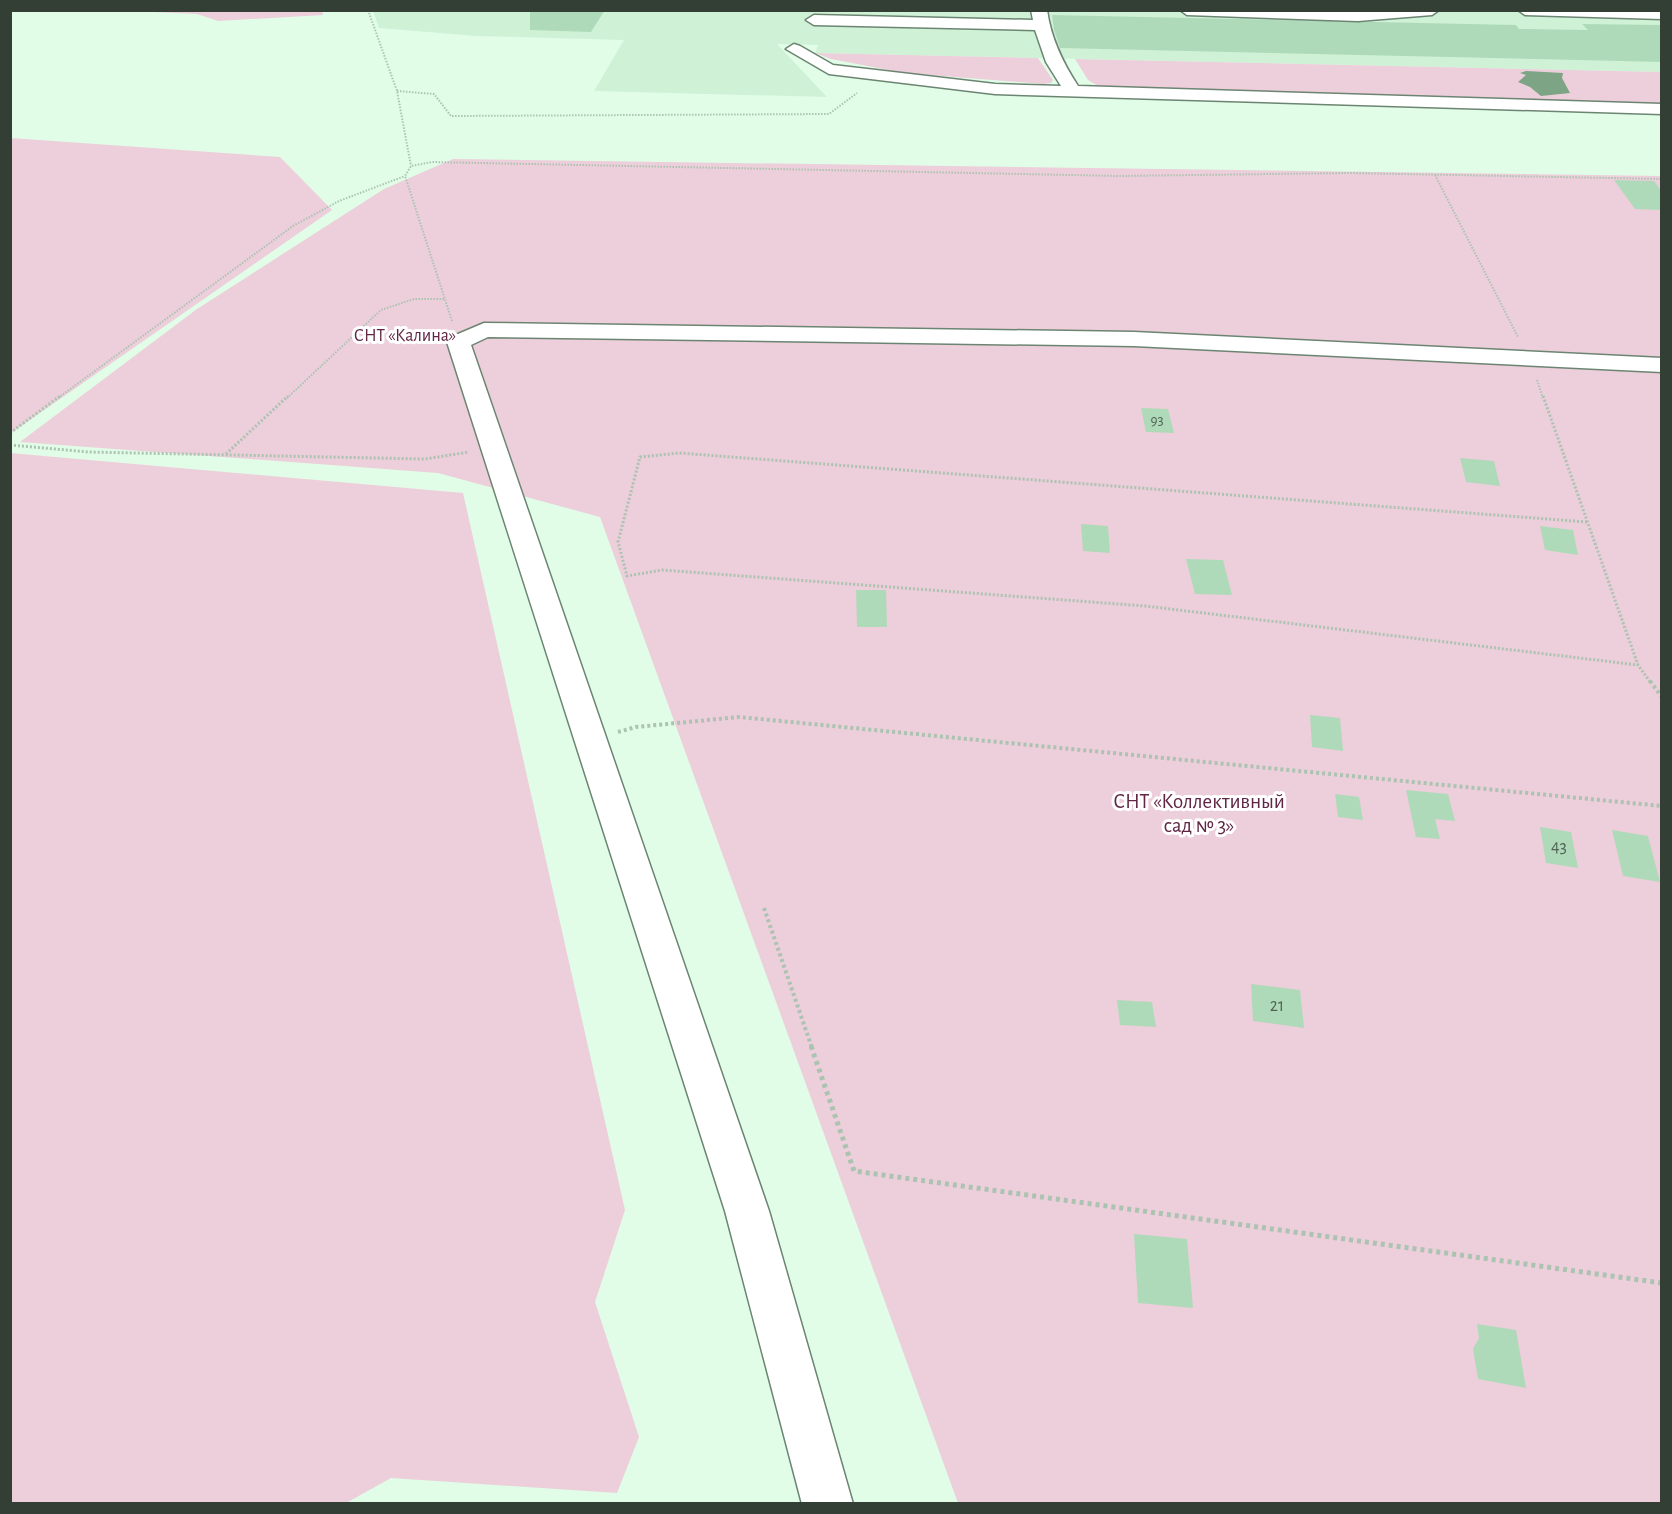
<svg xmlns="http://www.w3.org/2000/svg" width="1672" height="1514" viewBox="0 0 1672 1514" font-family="'Alegreya Sans',sans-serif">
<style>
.built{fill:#cff2d7}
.green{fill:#edcedb}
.water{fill:#7ca485}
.building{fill:#afdab9}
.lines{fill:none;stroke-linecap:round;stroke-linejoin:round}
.minor-casing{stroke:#6c8572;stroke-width:3}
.path-far3{stroke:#acc3b1;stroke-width:2;stroke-dasharray:1.5 1.5;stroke-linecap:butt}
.path-far2{stroke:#acc3b1;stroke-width:3;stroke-dasharray:2 2;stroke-linecap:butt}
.path-far1{stroke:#acc3b1;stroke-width:4;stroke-dasharray:3 3;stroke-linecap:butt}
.path{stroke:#acc3b1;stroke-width:5;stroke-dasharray:4 4;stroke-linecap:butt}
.minor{fill:#fff;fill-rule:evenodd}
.labels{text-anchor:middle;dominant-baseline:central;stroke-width:6;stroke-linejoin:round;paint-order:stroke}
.far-number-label{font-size:15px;fill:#526556}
.far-park-label{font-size:18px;fill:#612645;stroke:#fff}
.number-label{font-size:18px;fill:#526556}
.park-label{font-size:21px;fill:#612645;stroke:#fff}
</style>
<rect width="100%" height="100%" fill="#e1fde7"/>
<path class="built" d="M1661 10 1662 72 815 53 818 45 777 44 827 97 594 91 624 40 476 36 379 28 373 11Z"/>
<path class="green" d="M322 11 323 15 218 21 197 14 130 11Z
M815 53 1038 58 1053 80 1051 83 1043 84 904 73 831 59Z
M1075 59 1661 72V104L1100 87 1088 80Z
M10 138 280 157 332 210 11 433Z
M453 159 1661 176V1503H958L600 517 438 473 20 442 197 309 384 189Z
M10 453 463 493 625 1210 595 1302 639 1437 617 1493 391 1478 346 1503H11Z"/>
<path class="water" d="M1526 71 1563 73 1562 78 1570 93 1541 96 1530 87 1518 82 1526 75 1520 73Z"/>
<path class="building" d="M530 10H605L591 32 530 30Z
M1052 15 1516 25 1519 29 1588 30 1582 24 1662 25V62L1060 48 1054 30Z
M1614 180 1654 181 1662 192V210L1635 209Z
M1141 408 1168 409 1174 433 1146 432Z
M1460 458 1494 461 1500 486 1466 482Z
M1081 524 1108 526 1110 553 1083 551Z
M1540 526 1573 530 1578 555 1545 550Z
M1186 559 1223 560 1232 595 1195 594Z
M856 590H886L887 627H857Z
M1310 715 1340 718 1343 751 1312 747Z
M1406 790 1448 794 1455 821 1435 819 1440 839 1416 837Z
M1335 794 1359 797 1363 820 1338 817Z
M1540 827 1571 832 1578 868 1546 863Z
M1612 830 1648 836 1660 882 1623 876Z
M1251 984 1300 990 1304 1028 1253 1021Z
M1117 1000 1152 1002 1156 1027 1120 1025Z
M1134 1234 1187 1239 1193 1308 1138 1303Z
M1477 1324 1516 1330 1526 1388 1478 1379 1473 1349 1479 1338Z"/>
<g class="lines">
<g class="minor-casing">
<path id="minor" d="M1031 10H1047C1051 39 1063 63 1078 86L1662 104V114L995 94 829 74 786 49 794 44 800 46 833 65 995 84 1061 86 1046 62 1035 30 814 25 806 20 814 15 1033 20Z
M1180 10H1439L1432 15 1358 21 1187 15Z
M1518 10H1662V19L1525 15Z
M484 323 1134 332 1662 358V372L1134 346 488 337 471 345 769 1211 853 1504H802L725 1211 447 342 451 337Z"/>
</g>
<path class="path-far3" d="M368 10 397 91 411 166
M397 91 434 94 451 116 829 114 857 93
M1435 175 1518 337
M452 321 405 176 411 166 432 162 1119 176 1349 173 1662 179
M1537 380 1543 398
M58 398 293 226 339 201 405 176
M287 398 381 310 414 299H445"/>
<path class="path-far2" d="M1543 396 1638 665 1651 683
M10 433 60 396
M10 445 89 452 425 459 469 452
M226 454 288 396
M1587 522 679 453 640 457 618 542 627 576 662 570 1145 606 1638 665"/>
<path class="path-far1" d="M1650 681 1662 697
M618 732 636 727 739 717 1662 806
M764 908 812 1048"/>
<path class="path" d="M811 1046 854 1171 1662 1283"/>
<use href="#minor" class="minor"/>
</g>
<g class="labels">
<g class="far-number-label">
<text x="1157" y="420">93</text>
</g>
<g class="far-park-label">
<text x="405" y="336">СНТ «Калина»</text>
</g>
<g class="number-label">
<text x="1559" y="847">43</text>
<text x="1277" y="1006">21</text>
</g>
<g class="park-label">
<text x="1199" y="801">СНТ «Коллективный<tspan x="1199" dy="24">сад № 3»</tspan></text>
</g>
</g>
<rect width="1672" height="1514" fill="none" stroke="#333e35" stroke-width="24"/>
</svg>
